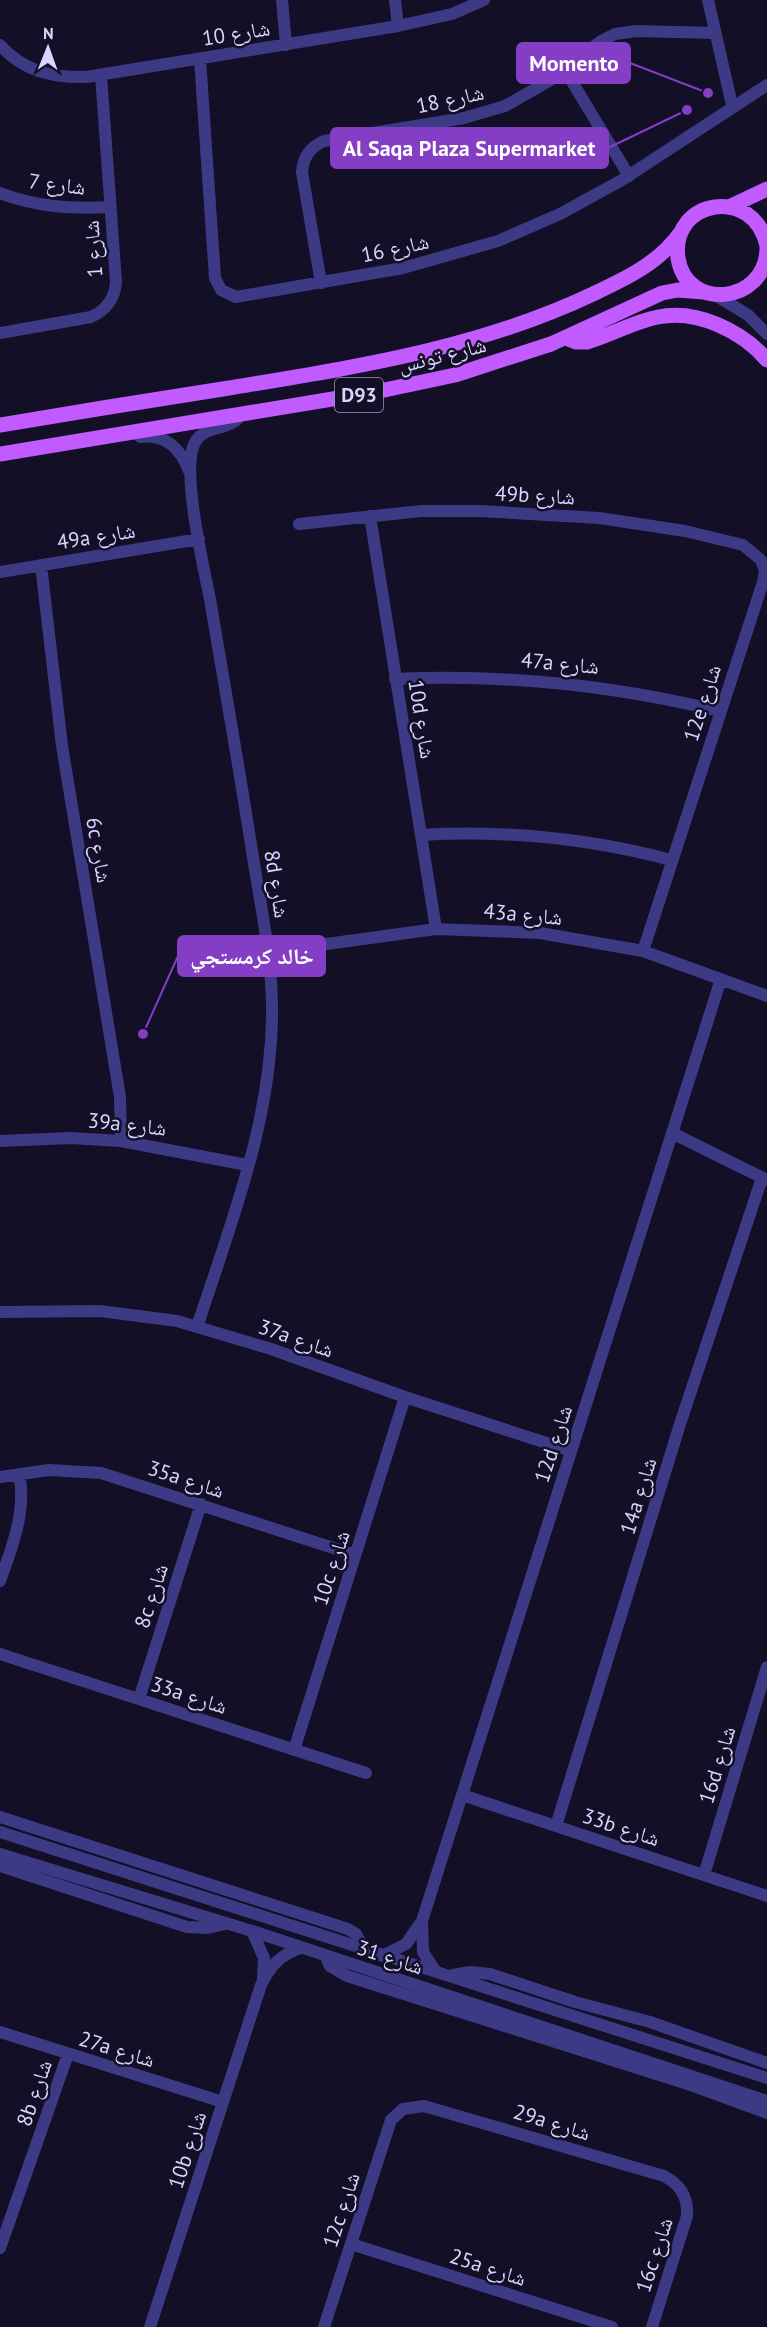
<svg xmlns="http://www.w3.org/2000/svg" width="767" height="2327" viewBox="0 0 767 2327" font-family="'PT Sans','Noto Naskh Arabic',sans-serif">
<style>
.lines{fill:none;stroke-linecap:round;stroke-linejoin:round}
.minor{stroke:#3d3a85;stroke-width:12}
.major{stroke:#c25bff;stroke-width:15}
.labels{text-anchor:middle;dominant-baseline:central;stroke-width:5;stroke-linejoin:round;paint-order:stroke}
.shield{fill:#130f26;stroke:#9e99be;stroke-width:1.5}
.shield-label{font-size:20px;font-weight:bold;fill:#d9d4ff}
.street-label{font-size:21px;fill:#d9d4ff;stroke:#130f26}
.leader{fill:none;stroke:#843dc5;stroke-width:2}
.callout-dot{fill:#843dc5;stroke:#130f26;stroke-width:2}
.callout{fill:#843dc5;stroke:#843dc5;stroke-width:2}
.callout-label{font-size:22px;text-anchor:middle;font-weight:bold;fill:#fff}
</style>
<rect width="100%" height="100%" fill="#130f26"/>
<g class="lines">
<path class="minor" d="M282 0 286 45
M395 0 398 26
M708 0 732 105
M0 45C23 71 52 78 86 77L398 26 452 14 484 0
M200 59 215 278 221 290 236 297 403 268 498 241 560 214 622 180 767 85
M565 70 629 176
M0 193C37 207 71 209 110 207
M321 283 302 172C303 157 310 147 324 141L464 118 505 106 549 81 601 41 615 34 636 31 715 33
M715 295 748 315 767 334
M0 333 91 317C106 310 115 299 116 282L101 75
M140 437C165 433 181 449 189 471
M370 516 436 929
M299 524 421 511H479L599 518 685 531 743 545 761 560 765 571 763 582 643 951
M41 565 62 746 120 1097 121 1141
M0 572 199 539
M395 679C506 674 612 685 719 711
M421 835C507 830 588 838 671 860
M268 952 436 929 540 933 643 951 767 996
M672 1133 767 1180
M0 1141 70 1138 121 1141 247 1165
M0 1312 100 1311 177 1321 271 1349 405 1397 571 1451
M197 1327C231 1223 274 1115 272 1004 271 953 260 902 252 851 239 767 224 683 210 599 203 565 183 477 193 447 201 422 231 434 242 413
M0 1477 49 1470 101 1473 355 1555
M0 1581C12 1548 27 1509 19 1474
M0 1654 366 1773
M139 1699 201 1504
M294 1750 405 1397
M462 1795 767 1896
M0 1817 348 1929 356 1934 365 1951
M556 1826 680 1424 762 1178
M0 1832 767 2078
M0 1854 252 1931 767 2101
M0 1866 187 1927 208 1928 225 1924
M704 1875 767 1667
M422 1922 423 1952 436 1972
M252 1931 264 1958 263 1978
M325 1955 330 1966 347 1976 694 2086 767 2113
M382 1956 406 1944 422 1921 721 979
M453 1975 470 1972 490 1974 575 2002 650 2022 767 2063
M0 2032 223 2102
M351 2244 612 2327
M0 2248 68 2054
M150 2327 261 1985C271 1965 279 1956 300 1948
M324 2327 391 2120 403 2109 424 2106 664 2176C681 2185 688 2197 687 2216L652 2327"/>
<path class="major" d="M731 206 767 189
M767 246C754 185 670 199 678 258 686 311 765 305 767 249
M566 338 576 342H587C611 335 633 322 658 317 697 309 742 331 767 360
M0 425C76 412 153 400 229 388 355 367 477 349 593 294 627 278 659 263 681 232
M0 454 375 392 455 375 551 344 662 293 678 290 704 292"/>
</g>
<g class="labels">
<rect class="shield" x="335" y="378" width="48" height="34" rx="4.5"/>
<g class="shield-label">
<text x="359" y="395">D93</text>
</g>
<g class="street-label">
<text transform="translate(236 33) rotate(-9)">شارع 10</text>
<text transform="translate(450 99) rotate(-12)">شارع 18</text>
<text transform="translate(57 184) rotate(7)">شارع 7</text>
<text transform="translate(395 248) rotate(-12)">شارع 16</text>
<text transform="translate(93 249) rotate(-94)">شارع 1</text>
<text transform="translate(442 355) rotate(-14)">شارع تونس</text>
<text transform="translate(535 495) rotate(3)">49b شارع</text>
<text transform="translate(96 536) rotate(-9)">49a شارع</text>
<text transform="translate(560 663) rotate(5)">47a شارع</text>
<text transform="translate(702 703) rotate(-72)">12e شارع</text>
<text transform="translate(422 719) rotate(81)">10d شارع</text>
<text transform="translate(99 850) rotate(80)">6c شارع</text>
<text transform="translate(277 884) rotate(81)">8d شارع</text>
<text transform="translate(523 914) rotate(5)">43a شارع</text>
<text transform="translate(127 1124) rotate(6)">39a شارع</text>
<text transform="translate(296 1338) rotate(19)">37a شارع</text>
<text transform="translate(553 1444) rotate(-72)">12d شارع</text>
<text transform="translate(186 1479) rotate(18)">35a شارع</text>
<text transform="translate(638 1496) rotate(-73)">14a شارع</text>
<text transform="translate(331 1568) rotate(-72)">10c شارع</text>
<text transform="translate(151 1596) rotate(-72)">8c شارع</text>
<text transform="translate(189 1695) rotate(18)">33a شارع</text>
<text transform="translate(717 1765) rotate(-73)">16d شارع</text>
<text transform="translate(621 1827) rotate(18)">33b شارع</text>
<text transform="translate(390 1957) rotate(18)">شارع 31</text>
<text transform="translate(117 2049) rotate(17)">27a شارع</text>
<text transform="translate(34 2093) rotate(-71)">8b شارع</text>
<text transform="translate(552 2122) rotate(17)">29a شارع</text>
<text transform="translate(187 2150) rotate(-72)">10b شارع</text>
<text transform="translate(341 2210) rotate(-72)">12c شارع</text>
<text transform="translate(654 2255) rotate(-72)">16c شارع</text>
<text transform="translate(488 2267) rotate(18)">25a شارع</text>
</g>
</g>
<path class="leader" d="M708 93L630 63M687 110L608 148M143 1034L178 956"/>
<g class="callout-dot">
<circle cx="708" cy="93" r="6"/>
<circle cx="687" cy="110" r="6"/>
<circle cx="143" cy="1034" r="6"/>
</g>
<g class="callout">
<rect x="517" y="43" width="113" height="40" rx="6"/>
<rect x="331" y="128" width="277" height="40" rx="6"/>
<rect x="178" y="936" width="147" height="40" rx="6"/>
</g>
<g class="callout-label">
<text x="574" y="71">Momento</text>
<text x="469" y="156">Al Saqa Plaza Supermarket</text>
<text x="252" y="964">خالد كرمستجي</text>
</g>
<g transform="translate(48 48) rotate(1)" stroke="#130f26" stroke-width="4.5" paint-order="stroke">
<path d="M0-4.5L10 22L0 15L-10 22Z" fill="#d9d4ff"/>
<text y="-9" font-size="16" font-weight="bold" text-anchor="middle" fill="#d9d4ff">N</text>
</g>
</svg>
